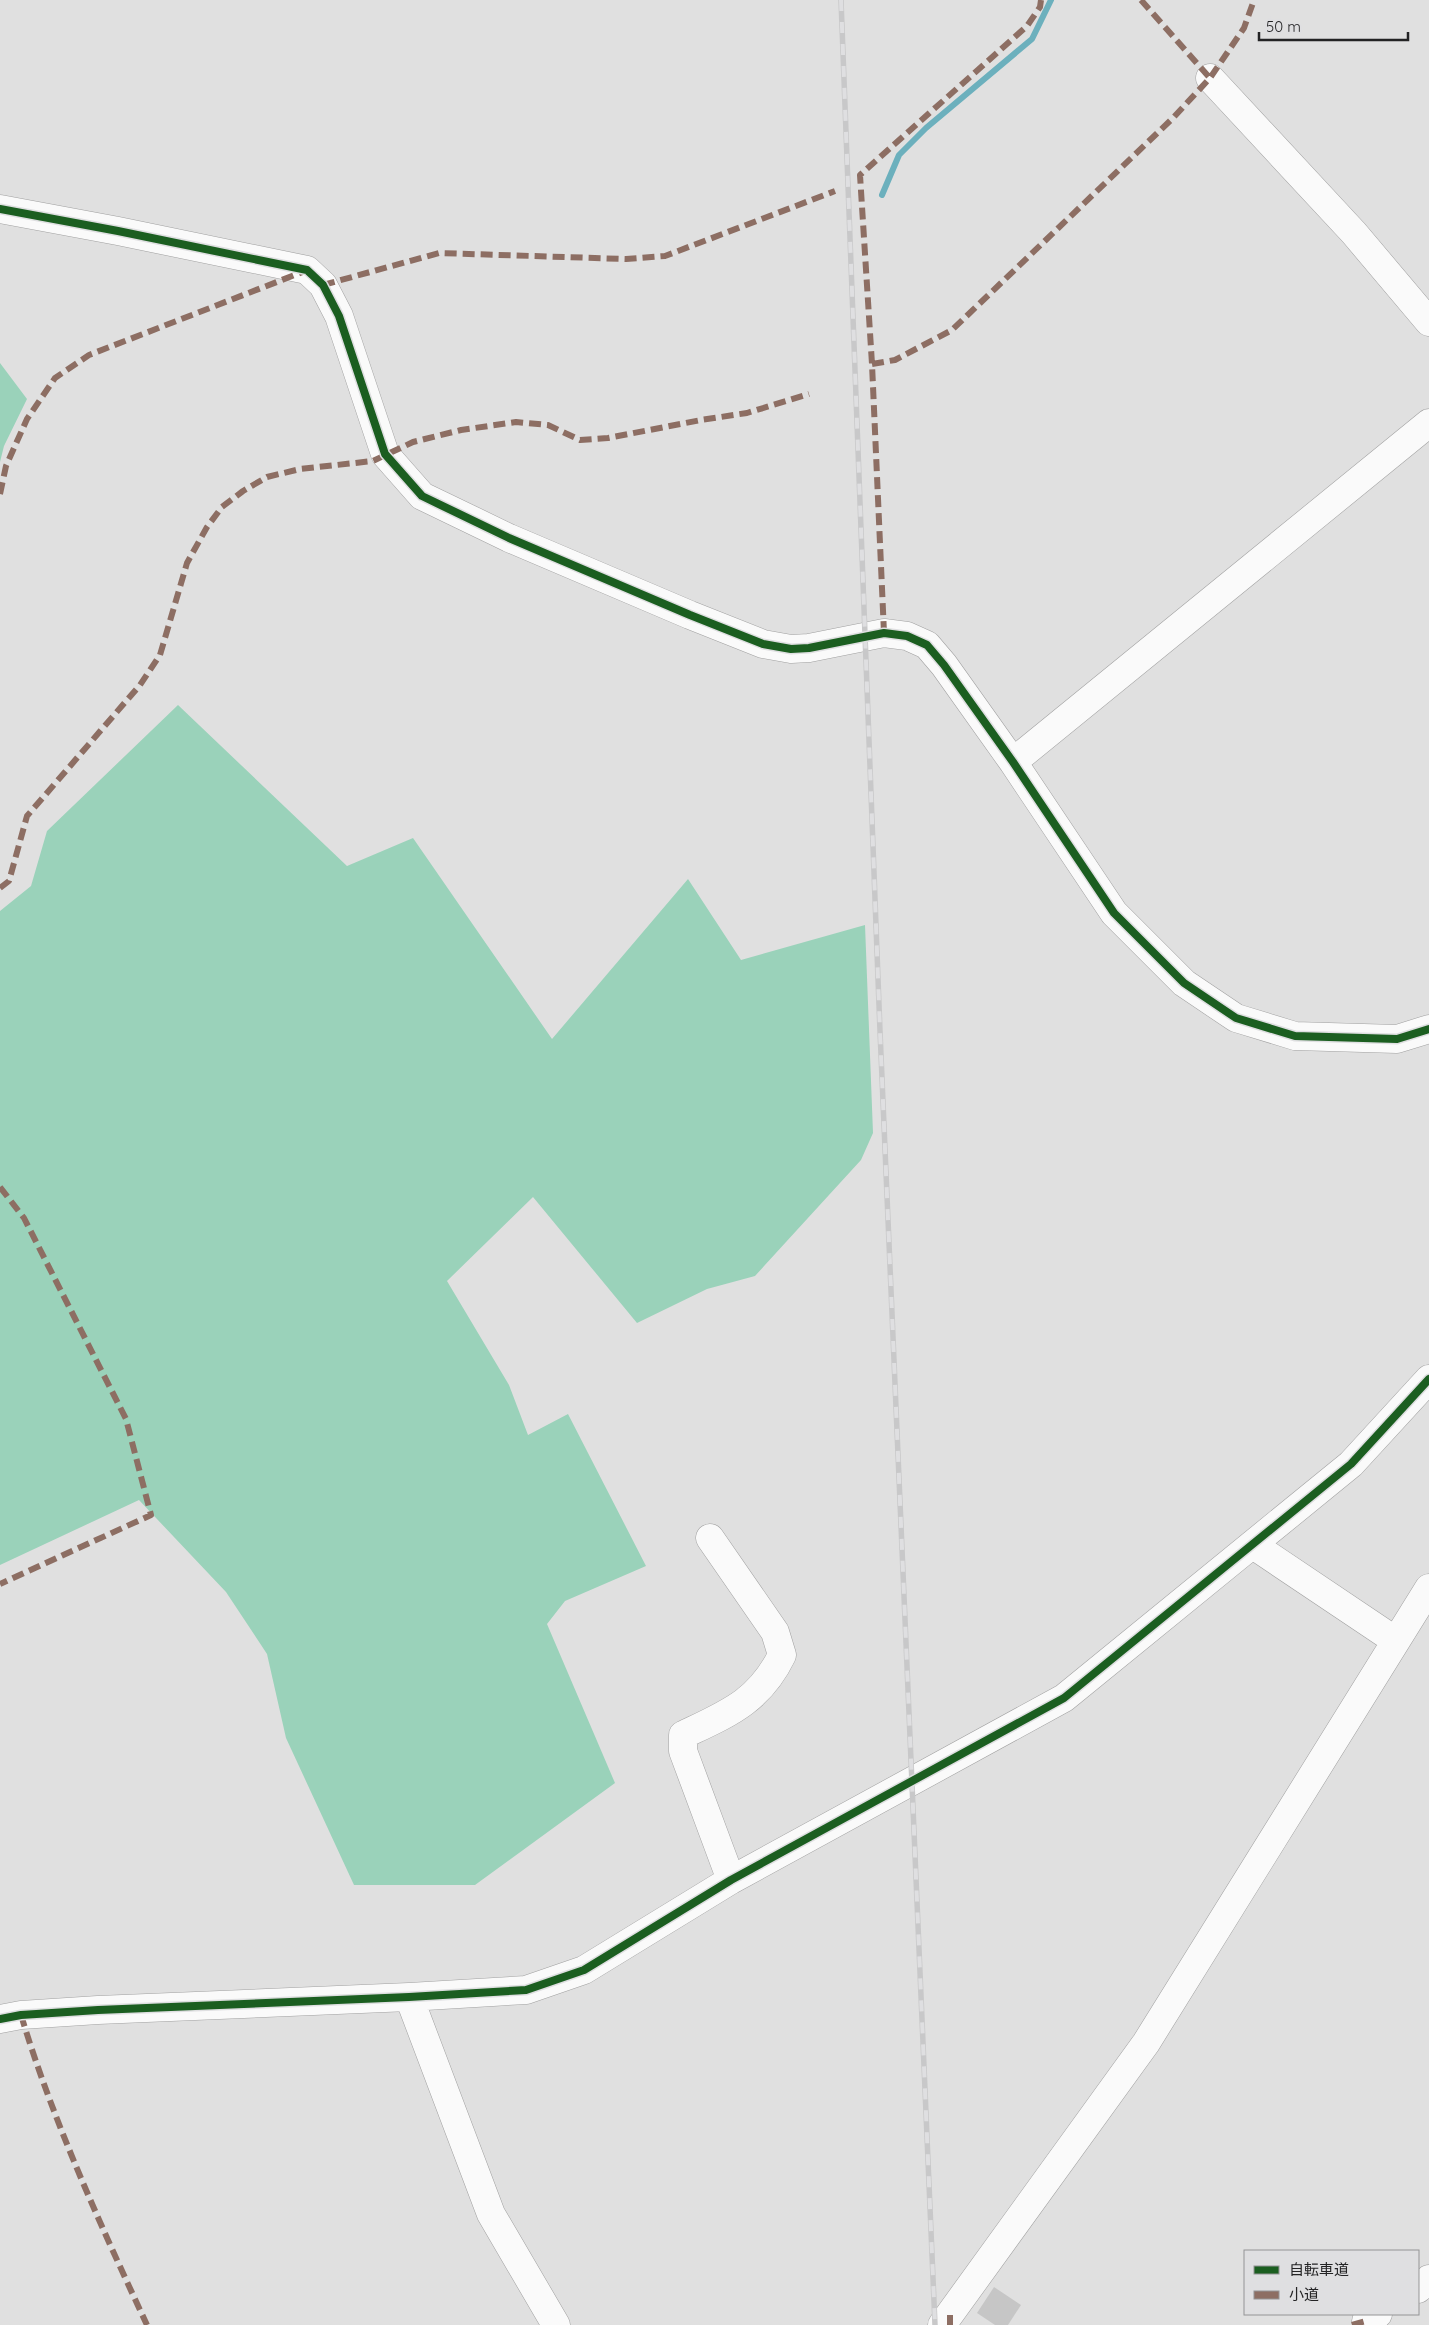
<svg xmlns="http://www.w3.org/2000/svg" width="1429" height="2325" viewBox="0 0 1429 2325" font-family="Quicksand,'Noto Sans JP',sans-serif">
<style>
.forest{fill:#9ad2ba}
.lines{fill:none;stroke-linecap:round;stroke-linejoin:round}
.stream{stroke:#6cb0bd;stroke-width:6}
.building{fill:#c6c6c6}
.minor-casing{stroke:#a0a0a0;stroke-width:29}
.minor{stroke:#fafafa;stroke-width:28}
.rail-casing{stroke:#c8c8c9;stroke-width:5.5}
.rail{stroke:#dfdfe1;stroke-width:4;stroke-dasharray:11;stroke-linecap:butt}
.quiet{stroke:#8d6e63;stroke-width:6;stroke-dasharray:12 6;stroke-linecap:butt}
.cycleway-casing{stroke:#dfdfe1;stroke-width:11}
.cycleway{stroke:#1b5e20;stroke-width:8}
</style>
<rect width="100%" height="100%" fill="#e0e0e0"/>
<path class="forest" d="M0 363 27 399 4 446 0 462Z
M178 705 347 866 413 838 552 1039 688 879 741 960 865 925 873 1133 861 1160 755 1276 707 1289 637 1323 533 1197 447 1281 509 1385 528 1435 568 1414 646 1566 565 1601 547 1624 615 1783 475 1885H354L286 1738 267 1654 226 1592 139 1500 0 1565V911L31 886 47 831Z"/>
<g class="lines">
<path class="stream" d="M882 195 899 155 926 128 1032 39 1051 0"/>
</g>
<path class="building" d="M994 2287 1021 2305 1008 2325H995L977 2313Z"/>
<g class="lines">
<g class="minor-casing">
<path id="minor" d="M1210 78 1354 233 1429 322
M0 209 118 231 307 270 323 285 339 316 385 454 422 496 509 538 690 615 763 644 791 649 809 648 884 633 907 636 927 645 944 665 1013 762 1114 913 1184 983 1236 1018 1295 1036 1397 1039 1429 1029
M1013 762 1429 423
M710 1538 775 1632 782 1655C759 1702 727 1714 683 1735V1751L731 1880
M1253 1545 1396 1641
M409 1997 491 2214 556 2325
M0 2019 21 2015 98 2010 409 1997 526 1990 584 1970 731 1880 1064 1698 1351 1464 1429 1379
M1418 2289 1429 2279
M942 2325 1146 2043 1429 1588
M1371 2325 1366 2321 1378 2314"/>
</g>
<use href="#minor" class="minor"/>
<g class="rail-casing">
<path id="rail" d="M841 0 880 1031 935 2325"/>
</g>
<use href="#rail" class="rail"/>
<path class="quiet" d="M1141 0 1210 78
M323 285 439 253 626 259 665 256 835 191
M872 364 895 360 952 330 1173 118 1210 78 1244 28 1254 0
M0 494 6 466 27 419 55 378 89 355 305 271
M884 633 872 364 860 175 1027 26 1040 7 1041 0
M0 888 9 881 27 816 140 685 160 655 187 563 207 527 222 507 243 491 267 477 300 469 373 461 413 442 461 430 516 422 548 425 580 440 608 438 701 420 747 413 809 394
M0 1187 24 1218 126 1419 151 1515 0 1584
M21 2015C53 2121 100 2224 147 2325
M950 2315V2325
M1352 2325 1366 2321"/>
<g class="cycleway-casing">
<path id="cycleway" d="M0 209 118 231 307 270 323 285 339 316 385 454 422 496 509 538 690 615 763 644 791 649 809 648 884 633 907 636 927 645 944 665 1013 762 1114 913 1184 983 1236 1018 1295 1036 1397 1039 1429 1029
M0 2019 21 2015 98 2010 409 1997 526 1990 584 1970 731 1880 1064 1698 1351 1464 1429 1379"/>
</g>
<use href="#cycleway" class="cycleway"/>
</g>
<rect x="1244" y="2250" width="175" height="65" fill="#dfdfe1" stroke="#949495"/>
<rect x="1254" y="2266" width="25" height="8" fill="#1b5e20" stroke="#949495"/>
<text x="1289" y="2275" font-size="15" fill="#232324">自転車道</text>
<rect x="1254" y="2291" width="25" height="8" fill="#8d6e63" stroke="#949495"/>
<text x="1289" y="2300" font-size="15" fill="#232324">小道</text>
<path d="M1259 32v8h149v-8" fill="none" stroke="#232324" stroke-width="2.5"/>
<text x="1266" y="32" font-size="15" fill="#232324" stroke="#dfdfe1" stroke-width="4" paint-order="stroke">50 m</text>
</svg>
